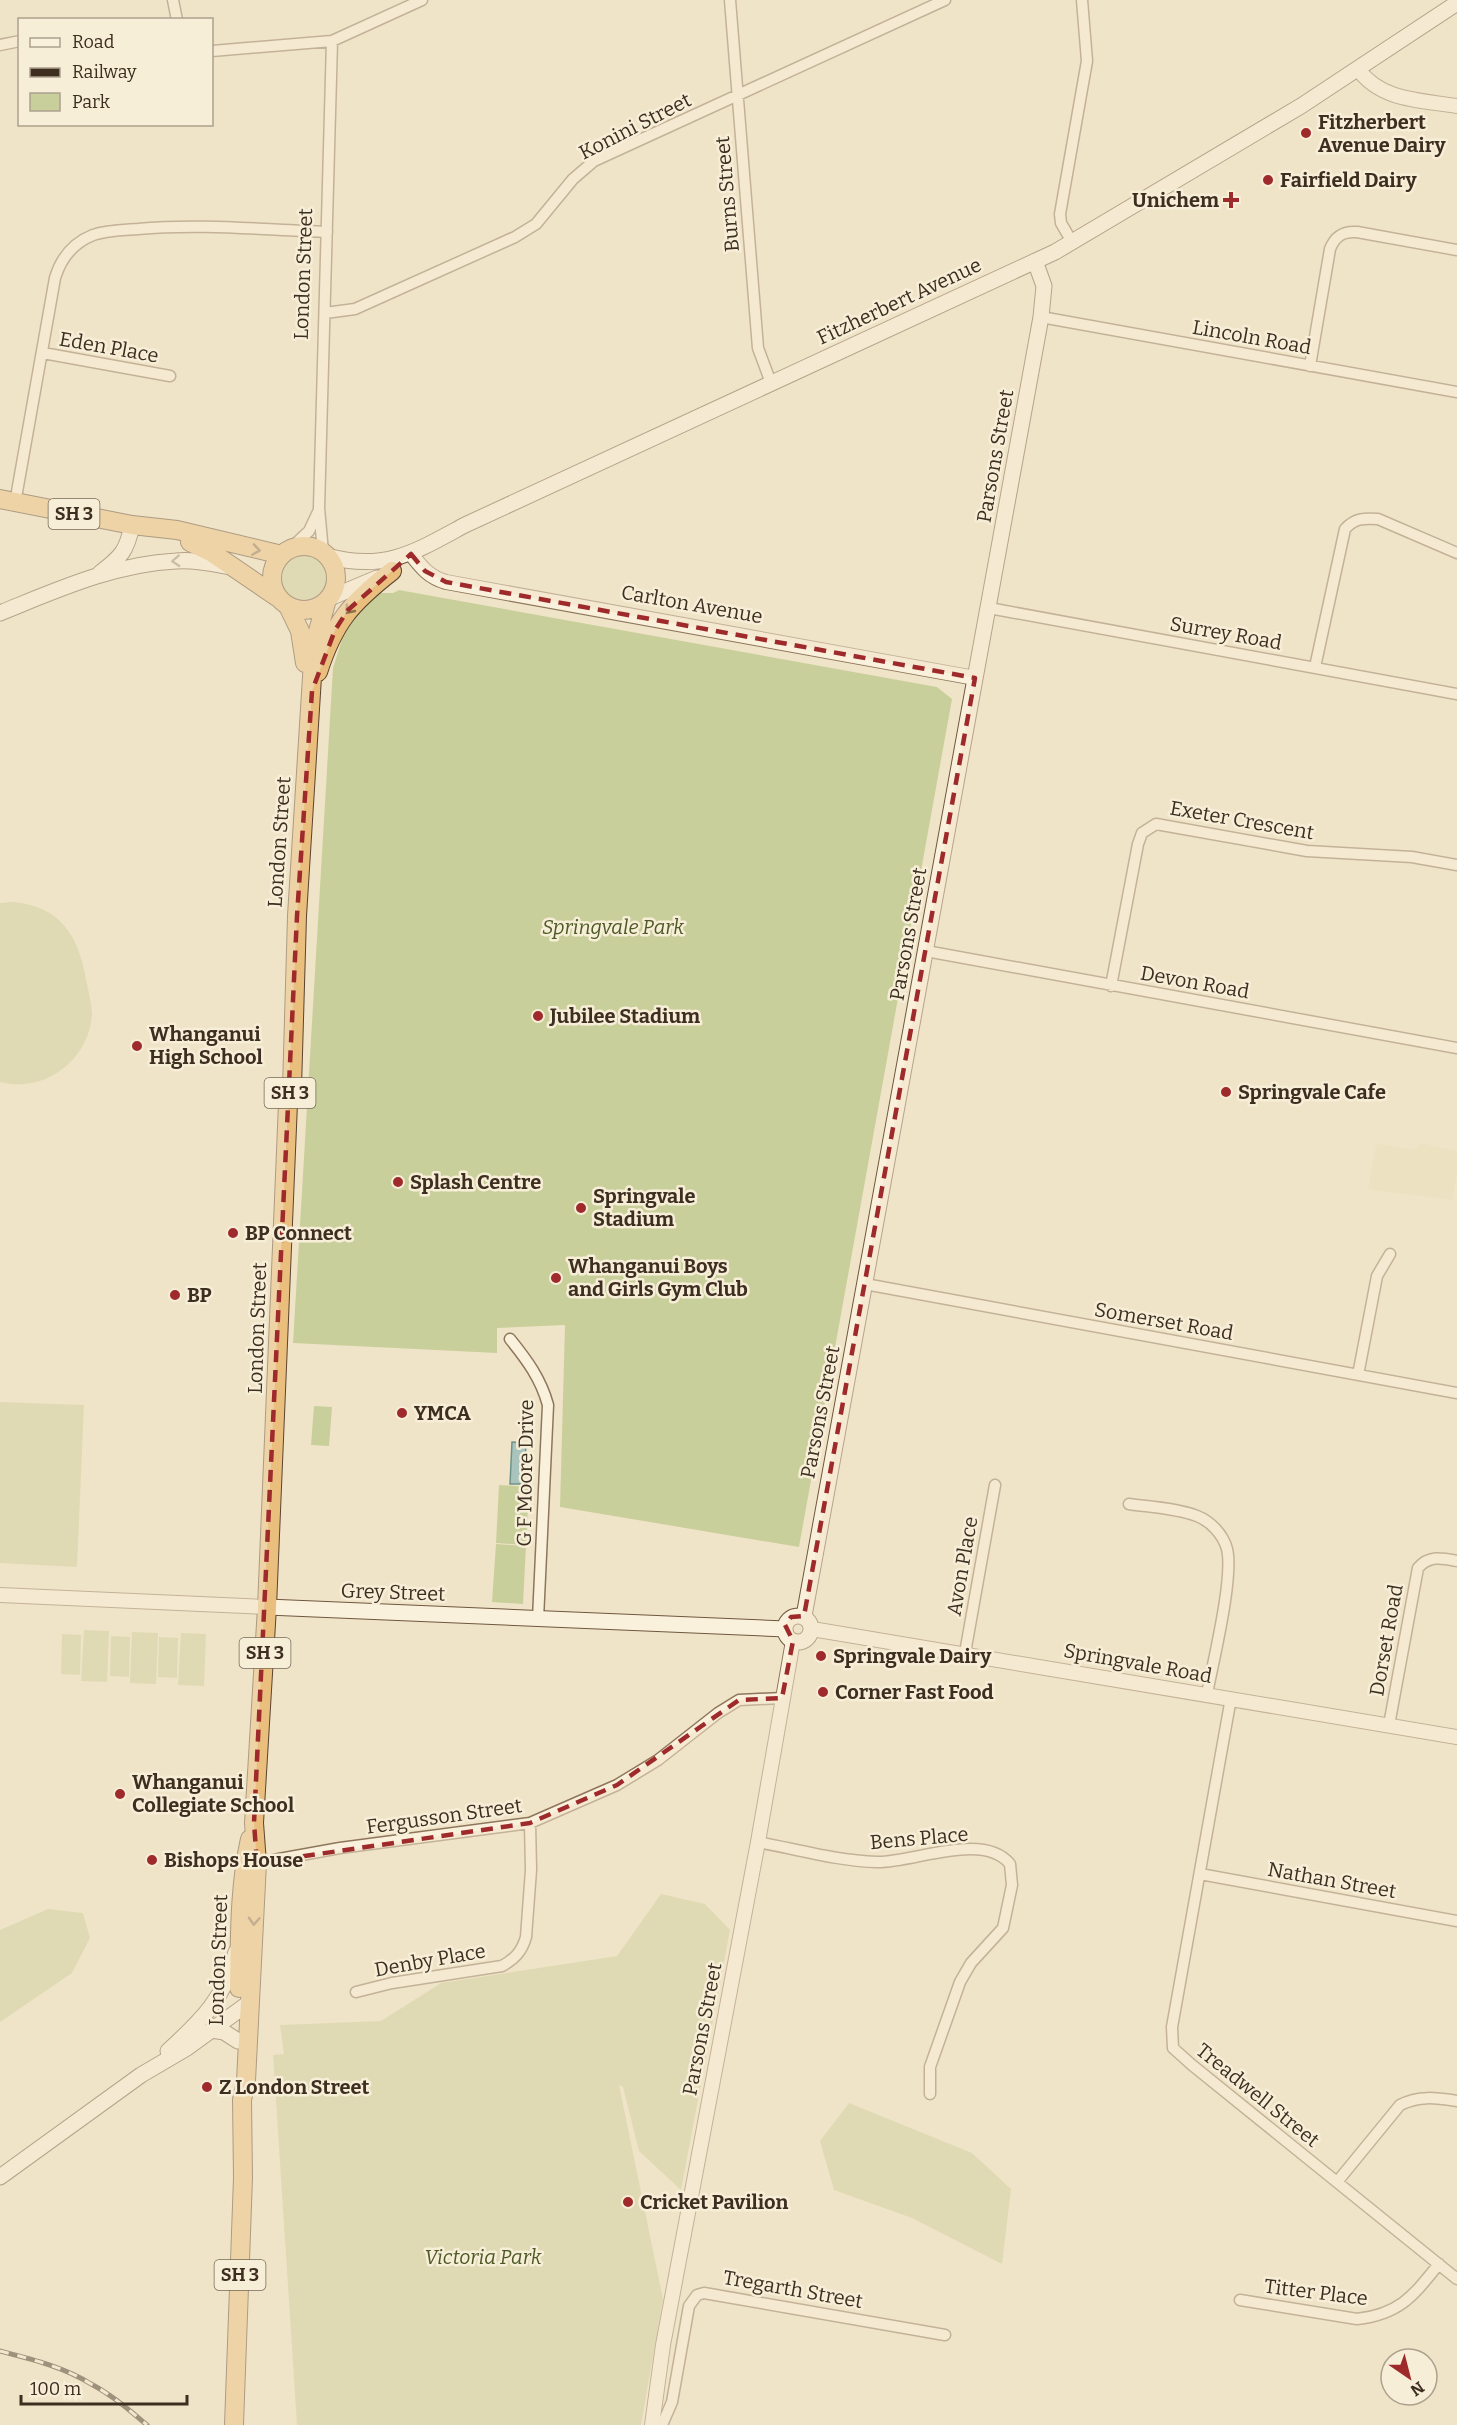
<svg xmlns="http://www.w3.org/2000/svg" width="1457" height="2425" viewBox="0 0 1457 2425" font-family="Bitter,serif">
<style>
.farmland{fill:#e6deb5}
.green{fill:#c9cf9b}
.water{fill:#a9c4bc;stroke:#6f938a;stroke-width:1.5}
.lines{fill:none;stroke-linecap:round;stroke-linejoin:round}
.minor-casing{stroke:#8d765c;stroke-width:13}
.tertiary-casing{stroke:#8d765c;stroke-width:16}
.secondary-casing{stroke:#6f573f;stroke-width:17}
.trunk-casing{stroke:#5b4430;stroke-width:20}
.minor{stroke:#faf1dc;stroke-width:10}
.tertiary{stroke:#faf1dc;stroke-width:14}
.secondary{stroke:#faf1dc;stroke-width:15}
.trunk{stroke:#eabe7c;stroke-width:18}
.rail-casing{stroke:#3d2e20;stroke-width:5}
.rail{stroke:#f7eed8;stroke-width:3;stroke-dasharray:9;stroke-linecap:butt}
.oneway{stroke:#8b6f49}
.oneway2{stroke:#9c907e}
.marked{fill:none;stroke:#9e2a2b;stroke-width:4.5;stroke-dasharray:12 8;stroke-linejoin:round}
.poi-dot{fill:#9e2a2b;stroke:#f7eed8;stroke-width:2}
.labels{text-anchor:middle;dominant-baseline:central;stroke-width:5;stroke-linejoin:round;paint-order:stroke}
.shield{fill:#f7eed8;stroke:#756857;stroke-width:1.5}
.shield-label{font-size:18px;font-weight:bold;fill:#3d2e20}
.poi-label{font-size:20px;font-weight:bold;fill:#3d2e20;stroke:#f7eed8;text-anchor:start}
.street-label{font-size:20px;fill:#3d2e20;stroke:#f7eed8}
.park-label{font-size:20px;font-style:italic;fill:#4d5a26;stroke:#f7eed8}
</style>
<rect width="100%" height="100%" fill="#f0e4c8"/>
<path class="farmland" d="M1420 1143 1457 1151V1173L1452 1200 1368 1189 1376 1144 1417 1150Z"/>
<path class="green" d="M279 578a25 25 0 1 1 50 0a25 25 0 1 1-50 0Z
M399 590 937 687 952 699 799 1547 560 1507 565 1325 497 1328V1353L293 1343 333 668 345 630 378 593H393Z
M14 902C61 907 78 935 86 979 88 990 92 1004 92 1015 89 1060 44 1094 0 1082V903Z
M0 1402 84 1405 77 1567 0 1563Z
M314 1406 332 1407 329 1446 311 1445Z
M499 1485 529 1487 526 1545 496 1543Z
M496 1544 526 1546 523 1604 492 1602Z
M84 1630 109 1631 107 1682 81 1681Z
M132 1632 158 1633 156 1684 130 1683Z
M181 1633 206 1634 204 1686 178 1685Z
M62 1634 81 1635 80 1675 61 1674Z
M111 1636 130 1637 129 1677 110 1676Z
M159 1637 178 1638 177 1678 158 1677Z
M661 1894 705 1904 730 1930 681 2190 639 2151 623 2087 619 2085 663 2299 641 2425H297L273 2055 284 2054 280 2025 381 2021 441 1983 617 1956Z
M48 1909 83 1913 90 1938 72 1973 0 2022V1930Z
M849 2103 972 2153 1011 2189 1002 2264 912 2218 834 2190 820 2141Z"/>
<path class="water" d="M512 1442 526 1443 524 1484H510Z"/>
<g class="lines">
<g class="minor-casing">
<path id="minor" d="M173 0 177 20
M730 0 758 348 771 383
M0 45 20 41
M212 51 332 41 422 0
M1072 242 1061 223 1060 214 1087 61 1082 0
M325 313 355 309 515 237 536 224 573 179 594 161 945 0
M1041 317 1457 392
M43 353 170 376
M1310 366 1330 249C1335 236 1343 231 1357 232L1457 250
M15 503 55 278C61 258 73 243 93 235 107 230 124 230 138 229 201 223 264 230 327 232
M290 549 309 531 318 512
M323 552 319 508 332 41
M989 608 1457 694
M1315 667 1345 529C1355 518 1364 518 1378 519L1457 553
M926 951 1457 1048
M1111 986 1138 844 1142 833 1156 824 1307 851 1412 857 1457 865
M865 1284 1457 1393
M510 1339C527 1360 541 1379 548 1405L538 1619
M1358 1375 1377 1276 1390 1254
M1129 1504C1150 1507 1176 1508 1197 1516 1210 1521 1223 1534 1227 1549 1234 1577 1213 1662 1207 1694
M965 1653 995 1485
M1231 1698 1172 2027 1173 2048 1192 2065 1457 2279
M1389 1725 1418 1568C1429 1555 1442 1558 1457 1561
M758 1842C796 1849 837 1861 877 1862 913 1863 983 1831 1010 1864L1012 1885 1003 1928 971 1963 960 1982 930 2067V2094
M257 1863 340 1848 530 1823 617 1785 658 1760 718 1713 739 1700 782 1698
M1200 1874 1457 1921
M356 1992 392 1983 502 1966C515 1959 522 1951 526 1937L531 1870 530 1823
M1337 2182 1400 2105C1419 2095 1437 2098 1457 2101
M1240 2300 1357 2319C1400 2314 1413 2296 1439 2264
M662 2425 672 2402 689 2306 697 2295 704 2293 945 2335"/>
</g>
<g class="tertiary-casing">
<path id="tertiary" d="M1358 69C1381 101 1420 100 1457 106
M411 554C422 568 429 577 446 582L975 678
M0 1595 267 1607
M812 1629 1457 1737
M652 2425 663 2345 758 1842 793 1641"/>
</g>
<g class="secondary-casing">
<path id="secondary" d="M327 556C385 572 415 552 465 525L1055 252 1301 106 1457 3
M100 573C121 557 127 551 132 525
M332 597 377 578
M0 613C57 590 114 564 176 561 194 559 213 564 231 567
M267 1607 785 1629
M785 1629a13 13 0 1 1 26 0a13 13 0 1 1-26 0Z
M804 1616 1041 317 1044 286 1035 261
M212 2030 224 2032 238 2041
M168 2051C201 2021 226 1997 236 1952
M0 2177 141 2075 187 2048 250 2002"/>
</g>
<g class="trunk-casing">
<path id="trunk" d="M0 499 132 525 177 530 282 555
M190 542 211 552 280 599
M272 578a32 32 0 1 1 64 0a32 32 0 1 1-64 0Z
M288 606 300 631 305 663
M318 672C334 622 351 603 392 571
M239 1988C240 1938 239 1888 250 1839
M234 2425 243 2178 242 2100 246 2081 257 1863 254 1823 267 1607 288 1103 292 1088 297 916 314 645 326 603"/>
</g>
<use href="#minor" class="minor"/>
<use href="#tertiary" class="tertiary"/>
<use href="#secondary" class="secondary"/>
<use href="#trunk" class="trunk"/>
<g class="rail-casing">
<path id="rail" d="M0 2351C31 2359 64 2367 91 2384 112 2395 129 2410 147 2425"/>
</g>
<use href="#rail" class="rail"/>
</g>
<defs><path id="oneway-chevron" d="M-2-3.5L2.5 0L-2 3.5" fill="none" stroke-width="1.6" stroke-linecap="round" stroke-linejoin="round" transform="scale(1.5)"/></defs>
<g class="oneway">
<use href="#oneway-chevron" transform="translate(256 550) rotate(9)"/>
<use href="#oneway-chevron" transform="translate(349 610) rotate(129)"/>
<use href="#oneway-chevron" transform="translate(254 1921) rotate(93)"/>
</g>
<use class="oneway2" href="#oneway-chevron" transform="translate(176 561) rotate(177)"/>
<path d="M0 0H1457V2425H0ZM411 554 425 571 446 582 975 678 804 1616 791 1617 785 1625 793 1641 782 1698 739 1700 617 1785 530 1823 257 1863 254 1823 297 916 312 691 335 630 348 610Z" fill="#f0e4c8" fill-opacity=".55" fill-rule="evenodd"/>
<path class="marked" d="M411 554 425 571 446 582 975 678 804 1616 791 1617 785 1625 793 1641 782 1698 739 1700 617 1785 530 1823 257 1863 254 1823 297 916 312 691 335 630 348 610Z"/>
<g class="poi-dot">
<circle cx="1306" cy="133" r="6"/>
<circle cx="1268" cy="180" r="6"/>
<path d="M1228 191h6v6h6v6h-6v6h-6v-6h-6v-6h6z"/>
<circle cx="538" cy="1016" r="6"/>
<circle cx="137" cy="1046" r="6"/>
<circle cx="1226" cy="1092" r="6"/>
<circle cx="398" cy="1182" r="6"/>
<circle cx="581" cy="1208" r="6"/>
<circle cx="233" cy="1233" r="6"/>
<circle cx="556" cy="1278" r="6"/>
<circle cx="175" cy="1295" r="6"/>
<circle cx="402" cy="1413" r="6"/>
<circle cx="821" cy="1656" r="6"/>
<circle cx="823" cy="1692" r="6"/>
<circle cx="120" cy="1794" r="6"/>
<circle cx="152" cy="1860" r="6"/>
<circle cx="207" cy="2087" r="6"/>
<circle cx="628" cy="2202" r="6"/>
</g>
<g class="labels">
<g class="shield">
<rect x="48.5" y="499" width="51" height="30" rx="4.5"/>
<rect x="264.5" y="1078" width="51" height="30" rx="4.5"/>
<rect x="239.5" y="1638" width="51" height="30" rx="4.5"/>
<rect x="214.5" y="2260" width="51" height="30" rx="4.5"/>
</g>
<g class="shield-label">
<text x="74" y="514">SH 3</text>
<text x="290" y="1093">SH 3</text>
<text x="265" y="1653">SH 3</text>
<text x="240" y="2275">SH 3</text>
</g>
<g class="poi-label">
<text x="1318" y="122">Fitzherbert<tspan x="1318" dy="23">Avenue Dairy</tspan></text>
<text x="1280" y="180">Fairfield Dairy</text>
<text x="1219" y="200" text-anchor="end">Unichem</text>
<text x="550" y="1016">Jubilee Stadium</text>
<text x="149" y="1034">Whanganui<tspan x="149" dy="23">High School</tspan></text>
<text x="1238" y="1092">Springvale Cafe</text>
<text x="410" y="1182">Splash Centre</text>
<text x="593" y="1196">Springvale<tspan x="593" dy="23">Stadium</tspan></text>
<text x="245" y="1233">BP Connect</text>
<text x="568" y="1266">Whanganui Boys<tspan x="568" dy="23">and Girls Gym Club</tspan></text>
<text x="187" y="1295">BP</text>
<text x="414" y="1413">YMCA</text>
<text x="833" y="1656">Springvale Dairy</text>
<text x="835" y="1692">Corner Fast Food</text>
<text x="132" y="1782">Whanganui<tspan x="132" dy="23">Collegiate School</tspan></text>
<text x="164" y="1860">Bishops House</text>
<text x="219" y="2087">Z London Street</text>
<text x="640" y="2202">Cricket Pavilion</text>
</g>
<g class="street-label">
<text transform="translate(635 126) rotate(-27)">Konini Street</text>
<text transform="translate(727 194) rotate(-95)">Burns Street</text>
<text transform="translate(303 274) rotate(-88)">London Street</text>
<text transform="translate(899 301) rotate(-25)">Fitzherbert Avenue</text>
<text transform="translate(1252 337) rotate(10)">Lincoln Road</text>
<text transform="translate(109 347) rotate(10)">Eden Place</text>
<text transform="translate(995 456) rotate(-80)">Parsons Street</text>
<text transform="translate(692 604) rotate(10)">Carlton Avenue</text>
<text transform="translate(1226 633) rotate(10)">Surrey Road</text>
<text transform="translate(1242 820) rotate(10)">Exeter Crescent</text>
<text transform="translate(279 842) rotate(-86)">London Street</text>
<text transform="translate(908 934) rotate(-80)">Parsons Street</text>
<text transform="translate(1195 982) rotate(10)">Devon Road</text>
<text transform="translate(1164 1321) rotate(10)">Somerset Road</text>
<text transform="translate(257 1328) rotate(-88)">London Street</text>
<text transform="translate(820 1412) rotate(-79)">Parsons Street</text>
<text transform="translate(525 1473) rotate(-89)">G F Moore Drive</text>
<text transform="translate(962 1566) rotate(-80)">Avon Place</text>
<text transform="translate(393 1592) rotate(2)">Grey Street</text>
<text transform="translate(1386 1640) rotate(-80)">Dorset Road</text>
<text transform="translate(1138 1663) rotate(10)">Springvale Road</text>
<text transform="translate(444 1816) rotate(-8)">Fergusson Street</text>
<text transform="translate(919 1838) rotate(-5)">Bens Place</text>
<text transform="translate(1332 1880) rotate(10)">Nathan Street</text>
<text transform="translate(218 1960) rotate(-88)">London Street</text>
<text transform="translate(430 1960) rotate(-10)">Denby Place</text>
<text transform="translate(702 2029) rotate(-79)">Parsons Street</text>
<text transform="translate(1258 2095) rotate(39)">Treadwell Street</text>
<text transform="translate(793 2289) rotate(10)">Tregarth Street</text>
<text transform="translate(1316 2292) rotate(7)">Titter Place</text>
</g>
<g class="park-label">
<text x="613" y="927">Springvale Park</text>
<text x="483" y="2257">Victoria Park</text>
</g>
</g>
<rect x="18" y="18" width="195" height="108" fill="#f7eed8" stroke="#ada18e" stroke-width="1.5"/>
<rect x="30" y="38" width="30" height="9" fill="#faf1dc" stroke="#ada18e" stroke-width="1.5"/>
<text x="72" y="48" font-size="18" fill="#3d2e20">Road</text>
<rect x="30" y="68" width="30" height="9" fill="#3d2e20" stroke="#ada18e" stroke-width="1.5"/>
<text x="72" y="78" font-size="18" fill="#3d2e20">Railway</text>
<rect x="30" y="93" width="30" height="18" fill="#c9cf9b" stroke="#ada18e" stroke-width="1.5"/>
<text x="72" y="108" font-size="18" fill="#3d2e20">Park</text>
<g transform="translate(1409 2377) rotate(145)"><circle r="28" fill="#f7eed8" stroke="#ada18e" stroke-width="1.5"/>
<path d="M0-4.5L10 22L0 15L-10 22Z" fill="#9e2a2b"/>
<text y="-9" font-size="16" font-weight="bold" text-anchor="middle" fill="#3d2e20">N</text>
</g>
<path d="M21 2395v9h166v-9" fill="none" stroke="#3d2e20" stroke-width="3"/>
<text x="30" y="2395" font-size="18" fill="#3d2e20" stroke="#f7eed8" stroke-width="4.5" paint-order="stroke">100 m</text>
</svg>
